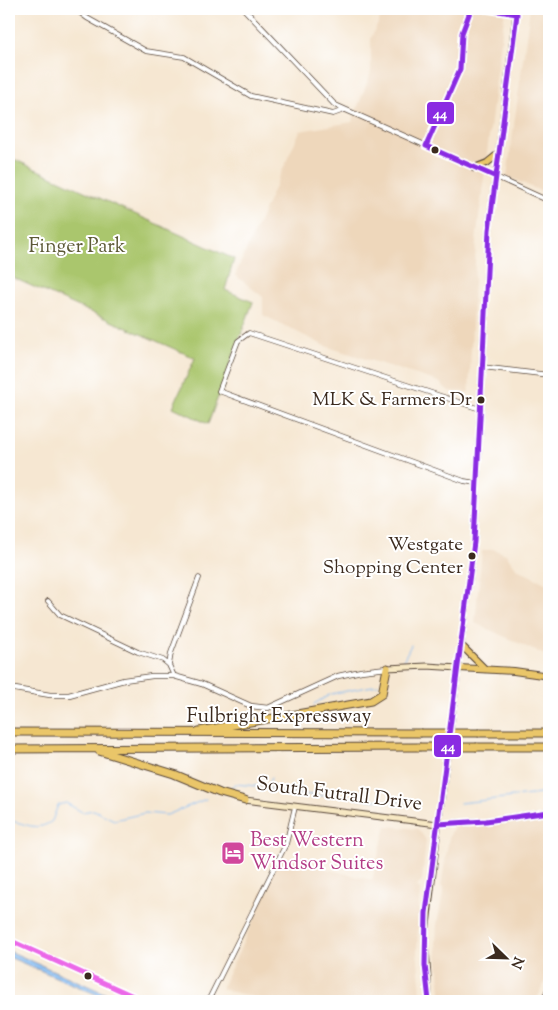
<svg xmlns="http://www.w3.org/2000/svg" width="558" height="1010" viewBox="0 0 558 1010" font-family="'Sorts Mill Goudy',serif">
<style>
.built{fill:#eed7bb}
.green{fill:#aac66d;stroke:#727846}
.water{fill:#83bcf4;stroke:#5f7389}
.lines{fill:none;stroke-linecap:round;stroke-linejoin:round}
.stream{stroke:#83bcf4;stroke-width:1}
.minor-casing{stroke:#574639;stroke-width:5.5}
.tertiary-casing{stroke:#574639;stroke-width:6}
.secondary-casing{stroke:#574639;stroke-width:7}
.primary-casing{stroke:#574639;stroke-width:8}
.trunk-casing{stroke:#574639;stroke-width:8}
.motorway-casing{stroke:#574639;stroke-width:9}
.minor{stroke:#fff;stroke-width:4}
.tertiary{stroke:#fff;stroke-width:4.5}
.secondary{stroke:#f7e8c3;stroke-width:5}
.primary{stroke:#eac669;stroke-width:5.5}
.trunk{stroke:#eac669;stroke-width:6}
.motorway{stroke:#eac669;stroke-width:7}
.motorway-bridge-casing{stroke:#574639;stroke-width:9;stroke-linecap:butt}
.motorway-bridge{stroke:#eac669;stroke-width:7}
.bus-1-casing{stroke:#fff;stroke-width:9}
.bus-2-casing{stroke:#fff;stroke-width:9}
.bus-1{stroke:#8a2be2;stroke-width:5}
.bus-2{stroke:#eb68e8;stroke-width:5}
.bus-dot{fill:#3b2a1e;stroke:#fff;stroke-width:2}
.labels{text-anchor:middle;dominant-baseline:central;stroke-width:4;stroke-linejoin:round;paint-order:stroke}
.bus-label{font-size:19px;fill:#3b2a1e;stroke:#fff;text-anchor:end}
.park-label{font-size:20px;fill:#5c5936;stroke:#fff}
.street-label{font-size:20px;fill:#3b2a1e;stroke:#fff}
.hotel-label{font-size:20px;fill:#b23c85;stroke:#fff;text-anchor:start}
.line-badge{stroke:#fff;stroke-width:2}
.badge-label{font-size:14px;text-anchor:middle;font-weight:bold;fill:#fff}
</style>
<rect width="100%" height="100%" fill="#fff"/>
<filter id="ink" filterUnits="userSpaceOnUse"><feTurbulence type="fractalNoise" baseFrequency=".02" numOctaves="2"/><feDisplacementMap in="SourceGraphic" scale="10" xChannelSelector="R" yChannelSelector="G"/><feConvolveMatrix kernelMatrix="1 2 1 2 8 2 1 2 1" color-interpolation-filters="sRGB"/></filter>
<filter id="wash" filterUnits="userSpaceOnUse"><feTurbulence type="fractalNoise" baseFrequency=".0096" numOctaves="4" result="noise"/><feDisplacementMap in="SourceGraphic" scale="20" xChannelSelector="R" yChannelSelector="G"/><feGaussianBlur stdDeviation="1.12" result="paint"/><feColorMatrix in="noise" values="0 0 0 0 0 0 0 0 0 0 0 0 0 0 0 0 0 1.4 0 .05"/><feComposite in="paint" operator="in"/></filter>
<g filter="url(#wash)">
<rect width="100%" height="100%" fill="#f6e7d2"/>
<path class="built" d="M385 9H505L476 241 469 392 449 391 439 382 325 346 263 315V297L235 275 300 131 352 122 371 72V38Z
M530 9H549V195L507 176Z
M493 549 506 554 517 569 549 585V657L475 623 482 551Z
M549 816V974L536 1001H442L436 943 437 925 444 888 441 886 449 838 453 828Z
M386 826 418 829 426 840 422 881 417 886 420 890 417 951 422 1001H270L221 989 259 909 255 906 280 857 372 880Z"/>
<path class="green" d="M9 157 234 259 225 290 253 302 208 424 173 407 195 358 9 276Z"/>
<path class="water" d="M9 951 122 1001H112L9 957Z"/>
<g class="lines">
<path class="stream" d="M403 661 411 645
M314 704 331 694 378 685
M267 787 271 778
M230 788 235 784 267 787 278 793 329 796
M358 799 412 802
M460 803 549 793
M9 821C25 822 36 833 52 821L58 805 66 803 82 812 94 810 114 820 145 813 167 815 206 799"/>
</g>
</g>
<g filter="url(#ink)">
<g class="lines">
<g class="minor-casing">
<path id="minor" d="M75 9 87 18 146 51 184 57 251 96 333 114 344 110
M494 176 549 201
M482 367 549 375
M476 483 464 481 219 391 238 341 249 333 480 409
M48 601 60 615 138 652 163 660 169 665
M174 676 169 665 171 653 199 578
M9 940 144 1001
M208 1001 286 844 295 807
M543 1001 549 987"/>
</g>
<g class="tertiary-casing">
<path id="tertiary" d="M244 9 335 105 494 176
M9 688 50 695H69L124 680 152 676H174L202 684 251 706 268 708 338 676 361 671 387 668"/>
</g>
<g class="secondary-casing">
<path id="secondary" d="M387 668 427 666 459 668
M245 800 438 824"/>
</g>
<g class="primary-casing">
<path id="primary" d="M474 168 487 163 498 154
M462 646 485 669
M429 1001 425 939 438 824"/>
</g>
<g class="trunk-casing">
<path id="trunk" d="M517 9 489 230 474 542 438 824 486 821 549 812
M459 668 514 671 549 676"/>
</g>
<g class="motorway-casing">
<path id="motorway" d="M199 731 371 701 382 694 387 668
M9 732 420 733
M479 733H549
M477 747H549
M9 749 419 747
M99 751 174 774 220 793 245 800"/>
</g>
<use href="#minor" class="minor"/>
<use href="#tertiary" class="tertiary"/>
<use href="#secondary" class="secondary"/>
<use href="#primary" class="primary"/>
<use href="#trunk" class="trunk"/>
<use href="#motorway" class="motorway"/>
<g class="motorway-bridge-casing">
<path id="motorway-bridge" d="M420 733H479
M419 747H477"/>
</g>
<use href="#motorway-bridge" class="motorway-bridge"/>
<g class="bus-1-casing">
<path id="bus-1" d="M471 9 462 33 460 69 426 146 494 176
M438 824 486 821 549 812
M429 1001 425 965 426 913 474 542 489 230 517 14 485 9"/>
</g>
<g class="bus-2-casing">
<path id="bus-2" d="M9 940 144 1001"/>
</g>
<use href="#bus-1" class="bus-1"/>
<use href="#bus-2" class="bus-2"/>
</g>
</g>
<defs>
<g id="hotel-square" transform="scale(1.25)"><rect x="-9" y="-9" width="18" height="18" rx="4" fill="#d1479c" stroke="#fff"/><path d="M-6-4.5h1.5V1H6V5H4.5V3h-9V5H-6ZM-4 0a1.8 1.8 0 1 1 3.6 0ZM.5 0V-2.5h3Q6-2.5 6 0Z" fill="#fff"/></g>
</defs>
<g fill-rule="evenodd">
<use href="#hotel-square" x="233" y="853"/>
</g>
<g class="bus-dot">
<circle cx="435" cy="150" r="4.5"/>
<circle cx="481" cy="400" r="4.5"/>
<circle cx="472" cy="556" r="4.5"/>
<circle cx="88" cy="976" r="4.5"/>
</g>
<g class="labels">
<g class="bus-label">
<text x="472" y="400">MLK &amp; Farmers Dr</text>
<text x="463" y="545">Westgate<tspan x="463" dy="23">Shopping Center</tspan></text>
</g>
<g class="park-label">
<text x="77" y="247">Finger Park</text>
</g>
<g class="street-label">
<text x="279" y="717">Fulbright Expressway</text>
<text transform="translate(339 795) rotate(7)">South Futrall Drive</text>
</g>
<g class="hotel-label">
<text x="250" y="841">Best Western<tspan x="250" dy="23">Windsor Suites</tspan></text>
</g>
</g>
<g class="line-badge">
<rect x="426" y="101" width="29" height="24" rx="5" fill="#8a2be2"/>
<rect x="433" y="734" width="29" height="24" rx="5" fill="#8a2be2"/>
</g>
<g class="badge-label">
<text x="440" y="118">44</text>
<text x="448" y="751">44</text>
</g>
<rect width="558" height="1010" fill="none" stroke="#fff" stroke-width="30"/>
<g transform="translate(506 958) rotate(113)" stroke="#ffffff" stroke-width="4" paint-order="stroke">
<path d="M0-4L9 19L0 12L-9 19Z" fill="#3b2a1e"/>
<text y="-8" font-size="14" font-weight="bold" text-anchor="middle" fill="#3b2a1e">N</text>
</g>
</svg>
